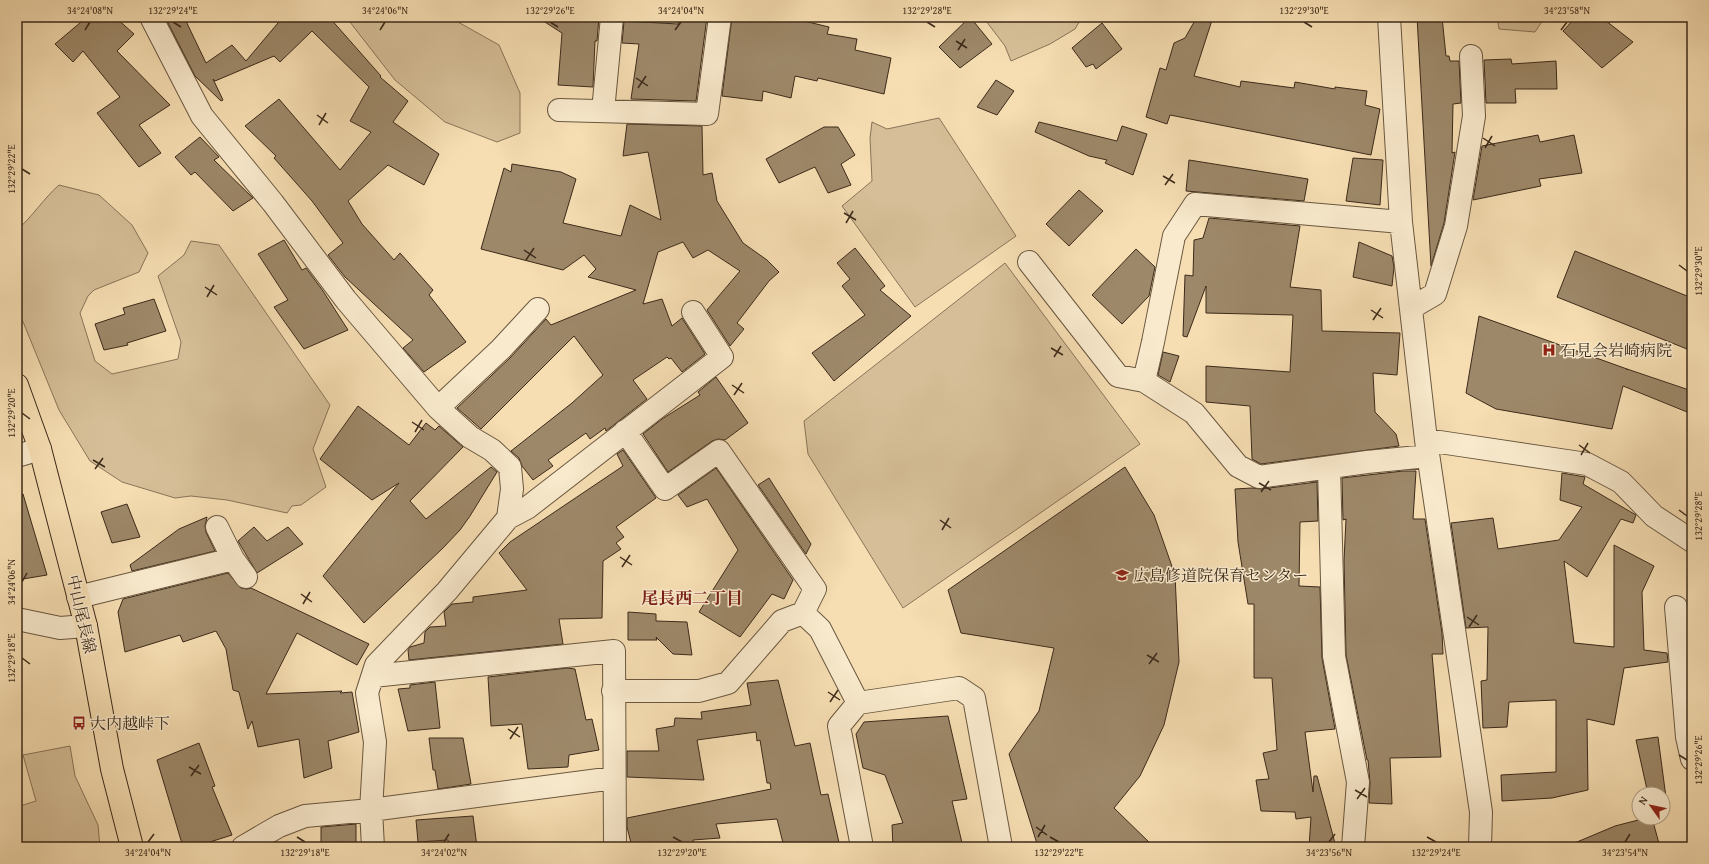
<svg xmlns="http://www.w3.org/2000/svg" width="1709" height="864" viewBox="0 0 1709 864" font-family="'Gentium Book Plus','Noto Serif JP',serif">
<style>
.green{fill:#d6bf98;stroke:#897459}
.building{fill:#9d8869;stroke:#3c2a1a}
.lines{fill:none;stroke-linecap:round;stroke-linejoin:round}
.minor-casing{stroke:#6a5740;stroke-width:24}
.major-casing{stroke:#3c2a1a;stroke-width:24}
.minor{stroke:#f9eacd;stroke-width:22}
.major{stroke:#f6deb2;stroke-width:22}
.ticks{fill:none;stroke:#3c2a1a;stroke-width:1.5}
.labels{text-anchor:middle;dominant-baseline:central;stroke-width:3;stroke-linejoin:round;paint-order:stroke}
.poi-label{font-size:16px;fill:#3c2a1a;stroke:#f9eacd;text-anchor:start}
.street-label{font-size:16px;fill:#3c2a1a;stroke:#f9eacd}
.neighbourhood-label{font-size:17px;font-weight:bold;fill:#7a1f14;stroke:#f9eacd}
.neatline{fill:none;stroke:#3c2a1a;stroke-width:1.5}
.ticks-label{font-size:10px;text-anchor:middle;fill:#3c2a1a}
</style>
<rect width="100%" height="100%" fill="#f6deb2"/>
<filter id="stains"><feTurbulence type="fractalNoise" baseFrequency=".005" numOctaves="4"/><feColorMatrix values="0 0 0 0 .2 0 0 0 0 .09 0 0 0 0 .02 0 0 0 .5 -.17"/></filter>
<radialGradient id="worn" r=".72"><stop offset=".6" stop-color="#630" stop-opacity="0"/><stop offset="1" stop-color="#630" stop-opacity=".3"/></radialGradient>
<path class="green" d="M346 17H449L499 45 520 93V133L497 142 445 122 395 80Z
M983 17H1082L1075 29 1050 44 1011 61 1005 46Z
M1497 17H1545L1535 32 1499 29Z
M939 118 1016 236 915 307 842 206 872 181 870 138 872 122 887 129Z
M59 185 99 195 132 225 148 253 139 272 94 290 88 296 80 313 95 361 112 374 178 359 181 342 158 276 184 255 191 241 219 245 330 405 313 449 326 487 301 505 292 506 287 513 227 500 191 496 175 498 122 482 90 461 59 410 17 307V230C33 216 43 199 59 185Z
M1005 263 1140 444 903 608 808 454 804 421Z
M70 746 75 776 98 825 100 847H17V807L36 801 23 755Z"/>
<path class="building" d="M87 17H115L134 34 117 51 170 105 139 125 161 153 139 167 97 113 120 97 83 51 73 62 55 44Z
M165 17H184L206 63 232 45 246 61 283 17H329L381 76 380 77 408 101 393 122 439 154 424 185 388 165 348 201 362 224 394 260 400 253 433 290 429 295 466 342 424 372 403 348 413 340 345 277 328 255 343 243 312 201 274 158 276 156 245 126 279 99 340 170 371 132 350 121 369 87 312 31 280 62 274 56 215 81 213 79 223 100 221 101 195 76Z
M537 17H599L597 41H595L593 87 558 85 562 33Z
M679 17H707L696 101 631 99 639 44 622 43 624 21 678 24Z
M732 17H805L804 21 829 27 827 34 857 39 855 50 891 58 884 94 818 78 817 81 795 76 791 98 763 91 762 101 722 96Z
M970 17 992 44 960 68 939 47Z
M1197 17H1213L1194 76 1240 87 1241 81 1294 88 1295 82 1335 89V87L1367 91 1365 105 1380 109 1371 155 1170 115 1167 124 1146 117 1160 68 1166 70 1174 43 1185 38Z
M1417 17H1442L1446 56H1449L1450 61H1459L1461 103 1453 104 1452 153 1455 152 1444 223 1431 266Z
M1576 17H1601L1633 42 1602 68 1563 31Z
M1102 23 1122 49 1096 69 1093 64 1086 67 1072 48Z
M1511 59 1512 64 1556 61 1557 89H1515L1516 103H1486L1484 60Z
M996 80 1014 91 997 115 977 107Z
M1039 122 1117 141 1122 126 1147 134 1133 175 1105 163 1107 160 1089 156 1035 132Z
M627 124 702 126 703 175 712 173 717 201 743 243 767 260 779 272 769 281 737 323 744 329 730 346 707 310 740 271 708 250 693 258 683 242 658 252 643 304 662 299 672 326 682 318 705 354 682 372 671 358 669 359 667 357 633 380 647 399 606 431 605 428 590 439 586 433 548 460 553 466 533 480 522 466 519 458 511 451 572 403 603 375 574 336 481 429 457 408 510 358 546 319 551 325 636 290 588 277 596 269 584 255 563 270 481 249 504 168 511 172 512 164 561 172 576 179 563 223 621 236 630 205 661 220 648 152 623 156Z
M824 127H838L855 155 841 164 851 185 828 193 815 167 779 183 766 159Z
M1538 135 1540 142 1574 135 1582 173 1539 179 1541 186 1473 200 1482 146Z
M200 137 219 157 214 160 253 198 233 211 195 172 191 175 175 157Z
M1353 158 1383 160 1380 205 1346 201Z
M1189 160 1308 179 1304 201 1186 191Z
M1079 190 1103 211 1069 246 1046 224Z
M1209 218 1300 226 1290 287 1321 290 1322 331 1400 333 1397 375 1373 373 1375 412 1396 434 1399 446 1261 464 1252 459 1250 406 1206 402V366L1290 372 1293 315 1206 313V286L1187 337 1183 336 1185 275 1193 276 1194 240 1203 238Z
M284 240 302 270 306 268 323 291 348 330 304 349 274 307 288 300 258 254Z
M1359 242 1392 256 1394 267 1392 286 1353 277Z
M855 248 885 286 880 290 911 316 834 381 812 353 865 315 842 286 850 279 837 263Z
M1136 249 1155 267 1149 296 1122 324 1092 295Z
M1575 251 1692 298V351L1557 297Z
M154 299 166 331 127 343 128 345 104 350 95 324 125 314 123 308Z
M1479 316 1627 369V370V369L1692 391V414L1623 386 1612 429 1496 409 1466 393Z
M1163 352 1179 356 1170 382 1158 375Z
M716 377 748 423 725 440 718 439 712 441 668 472 643 434 662 419 700 395 698 392Z
M358 406 409 445 426 423 435 430 439 426 463 447 410 501 426 519 491 467 497 472 470 516 460 530 443 548 364 623 323 576 399 483 372 500 320 459Z
M623 450 656 498 616 527 624 537 616 543 621 549 603 561 602 618 559 619 563 644 409 660 408 650 410 647 424 643 425 632 430 627 446 626 444 612 452 604 473 602V597L527 590 499 553 510 542 623 466 617 454Z
M1125 467 1154 515 1175 575 1179 662 1164 725 1140 776 1114 808 1154 847H1038L1009 754 1039 711 1054 648 961 633 948 590Z
M716 468 793 580 784 599 772 594 740 637 699 612 738 550 707 499 687 507 678 495Z
M1403 471H1416L1413 519H1425L1442 633 1443 654H1432L1441 757 1390 758 1392 804 1369 803 1370 783 1368 760H1367L1346 655 1344 561 1346 519 1343 520 1342 478Z
M1562 473 1585 477 1583 484 1636 515 1633 523 1621 519 1587 577 1564 561 1574 643 1614 647V545L1654 566 1642 592 1644 650 1667 653 1668 662 1624 668 1614 725 1587 719 1588 790 1552 798 1502 801 1501 775 1556 772V700L1509 702 1507 727 1483 728 1481 681 1487 680 1488 627 1466 628 1451 523 1493 518 1498 549 1559 540 1582 507 1560 500Z
M769 478 811 544 806 554 758 485Z
M1317 482 1318 521 1300 522 1299 586 1320 587 1322 658 1335 729 1305 732 1313 792 1314 776H1317L1336 847H1309L1311 817 1296 819 1295 812 1261 811 1256 780 1269 779 1263 753 1277 750 1272 678H1254V604H1248L1238 542 1235 489 1252 488 1261 489Z
M17 494H23L47 575 17 580Z
M127 504 140 537 112 543 101 512Z
M207 517 205 526 206 532 215 551 132 571 130 565 179 529Z
M254 527 267 541 288 527 303 544 257 573 238 541Z
M228 573 241 588 247 589 251 588 369 644 357 665 297 633 266 694 342 691 340 693 352 692 359 732 328 741 332 768 304 778 299 739 258 747 252 721 248 729 239 692 233 690 226 649 216 631 183 642 180 635 125 652 118 612 123 599Z
M628 612 656 614V621L687 622 692 655 673 654 656 637 657 640H628Z
M567 668 575 669 586 720 592 719 599 750 569 755 568 767 528 769 522 724 491 726 488 677Z
M778 680 795 746 810 743 821 795 828 794 840 847H784L777 819 716 824 720 838 693 840 694 847H632L627 827V818L771 789 770 783H767L760 740 757 741 756 732 697 740 704 780 627 777V751H659L656 729 674 726 675 718 702 719 701 712 751 705 747 683Z
M435 682 440 728 408 731 398 689 410 688V685Z
M948 716 967 799 952 801 963 847H893L892 825 903 823 885 775 863 768 856 734 864 722Z
M1658 737 1667 805 1663 806V794H1648L1636 740Z
M429 738H463L471 784 438 789 435 770H433Z
M199 743 215 786 212 787 232 835 194 847H183L157 760Z
M473 816 477 847H449L448 840 418 842 416 820Z
M1646 818H1652L1660 847H1565L1615 826Z
M356 824V847H321V827Z"/>
<g class="lines">
<g class="minor-casing">
<path id="minor" d="M151 17 202 116 273 203 346 300 438 408 470 437 492 450 510 467 512 489 508 518 447 591 376 665 367 693 375 742 371 810 373 847
M1389 17 1401 222 1426 440 1481 812 1480 847
M559 110 707 114 720 17
M603 111 612 17
M1029 262 1118 376 1144 381 1194 413 1238 466 1259 477 1367 462 1428 456
M1411 308 1435 294 1456 226 1474 116 1471 56
M1144 381 1153 342 1174 236 1195 204 1401 222
M438 408 501 349 538 309
M625 431 665 489 719 451 815 589 803 613
M1426 440 1587 464 1621 482 1654 516 1692 541
M17 456 40 449
M1329 468 1334 656 1358 782 1353 847
M508 518 527 508 722 357 693 312
M233 559 246 577
M78 597 233 559 217 527
M1676 607 1687 737 1692 759
M17 619 60 628 86 626
M373 676 614 651 615 847
M613 691H699L728 683 782 621 803 613 820 629 858 703
M243 847 279 826 305 816 371 810 614 778
M862 847 839 726 858 703 959 688 974 698 1001 847"/>
</g>
<g class="major-casing">
<path id="major" d="M17 385 40 449 86 626 112 769 132 847"/>
</g>
<use href="#minor" class="minor"/>
<use href="#major" class="major"/>
</g>
<path class="ticks" d="M173 22 181 27M550 22 558 27M927 22 935 27M1304 22 1312 27M85 30 90 22M380 30 385 22M675 30 681 22M1561 30 1567 22M956 41 967 48M958 50 965 39M636 78 648 86M638 88 646 76M317 115 328 123M319 125 326 113M1483 138 1495 146M1485 148 1492 136M22 169 30 174M1163 176 1175 183M1165 185 1173 174M844 213 856 220M846 223 853 211M524 250 536 258M526 260 534 248M1679 265 1687 271M205 287 217 295M207 297 214 285M1371 310 1383 318M1373 320 1381 308M1051 348 1063 355M1054 357 1061 346M732 385 744 393M734 395 742 383M22 413 30 419M412 422 424 430M415 432 422 420M1579 445 1590 453M1581 455 1588 443M93 460 105 467M95 469 103 458M1259 483 1271 490M1261 492 1269 481M1679 510 1687 516M940 520 951 528M942 530 949 518M620 557 632 565M622 567 630 555M22 582 27 573M301 594 312 602M303 604 310 592M1467 617 1479 625M1469 627 1477 615M1147 655 1159 662M22 658 30 664M1149 664 1157 653M828 692 840 700M830 702 838 690M508 729 520 737M510 739 518 727M1679 755 1687 760M189 767 201 774M191 776 199 765M1355 790 1367 797M1357 799 1365 788M1036 827 1047 835M297 837 305 842M673 837 682 842M1038 837 1045 825M1050 837 1059 842M1427 837 1436 842M148 842 154 834M444 842 449 834M1329 842 1335 834M1625 842 1630 834"/>
<defs>
<g id="hospital-bare" transform="scale(1.08)"><path d="M-5-5h3v3.5h4V-5h3V5h-3V1.5h-4V5h-3Z" fill="#8f2418" stroke="#f9eacd" stroke-width="2.5" paint-order="stroke"/></g>
<g id="school-bare" transform="scale(1.08)"><path d="M0-5L7-2L0 1L-7-2ZM-4 1L0 2.5L4 1V4Q0 6-4 4Z" fill="#8f2418" stroke="#f9eacd" stroke-width="2.5" paint-order="stroke"/></g>
<g id="bus-bare" transform="scale(1.08)"><path d="M-5-6H5V4H4V6H2V4H-2V6H-4V4H-5ZM-3.5-4V0h7V-4ZM-3.5 1.2v1.5H-2V1.2ZM2 1.2v1.5H3.5V1.2Z" fill="#8f2418" stroke="#f9eacd" stroke-width="2.5" paint-order="stroke"/></g>
</defs>
<g fill-rule="evenodd">
<use href="#hospital-bare" x="1549" y="350"/>
<use href="#school-bare" x="1122" y="575"/>
<use href="#bus-bare" x="79" y="723"/>
</g>
<g class="labels">
<g class="poi-label">
<text x="1560" y="350">石見会岩崎病院</text>
<text x="1133" y="575">広島修道院保育センター</text>
<text x="90" y="723">大内越峠下</text>
</g>
<g class="street-label">
<text transform="translate(82 614) rotate(77)">中山尾長線</text>
</g>
<g class="neighbourhood-label">
<text x="692" y="597">尾長西二丁目</text>
</g>
</g>
<rect width="1709" height="864" fill="none" stroke="#f6deb2" stroke-width="44"/>
<g transform="translate(1651 806) rotate(303)"><circle r="19" fill="#f9eacd" stroke="#ad9d85"/>
<path d="M0-3L7 15L0 10L-7 15Z" fill="#8f2418"/>
<text y="-6" font-size="11" font-weight="bold" text-anchor="middle" fill="#3c2a1a">N</text>
</g>
<rect x="22" y="22" width="1665" height="820" class="neatline"/>
<g class="ticks-label">
<text x="90" y="14">34°24'08"N</text>
<text x="173" y="14">132°29'24"E</text>
<text x="385" y="14">34°24'06"N</text>
<text x="550" y="14">132°29'26"E</text>
<text x="681" y="14">34°24'04"N</text>
<text x="927" y="14">132°29'28"E</text>
<text x="1304" y="14">132°29'30"E</text>
<text x="1567" y="14">34°23'58"N</text>
<text transform="translate(11 169) rotate(-90)" y="4">132°29'22"E</text>
<text transform="translate(1698 271) rotate(-90)" y="4">132°29'30"E</text>
<text transform="translate(11 413) rotate(-90)" y="4">132°29'20"E</text>
<text transform="translate(1698 516) rotate(-90)" y="4">132°29'28"E</text>
<text transform="translate(11 582) rotate(-90)" y="4">34°24'06"N</text>
<text transform="translate(11 658) rotate(-90)" y="4">132°29'18"E</text>
<text transform="translate(1698 760) rotate(-90)" y="4">132°29'26"E</text>
<text x="148" y="856">34°24'04"N</text>
<text x="305" y="856">132°29'18"E</text>
<text x="444" y="856">34°24'02"N</text>
<text x="682" y="856">132°29'20"E</text>
<text x="1059" y="856">132°29'22"E</text>
<text x="1329" y="856">34°23'56"N</text>
<text x="1436" y="856">132°29'24"E</text>
<text x="1625" y="856">34°23'54"N</text>
</g>
<rect width="100%" height="100%" filter="url(#stains)"/>
<rect width="100%" height="100%" fill="url(#worn)"/>
</svg>
